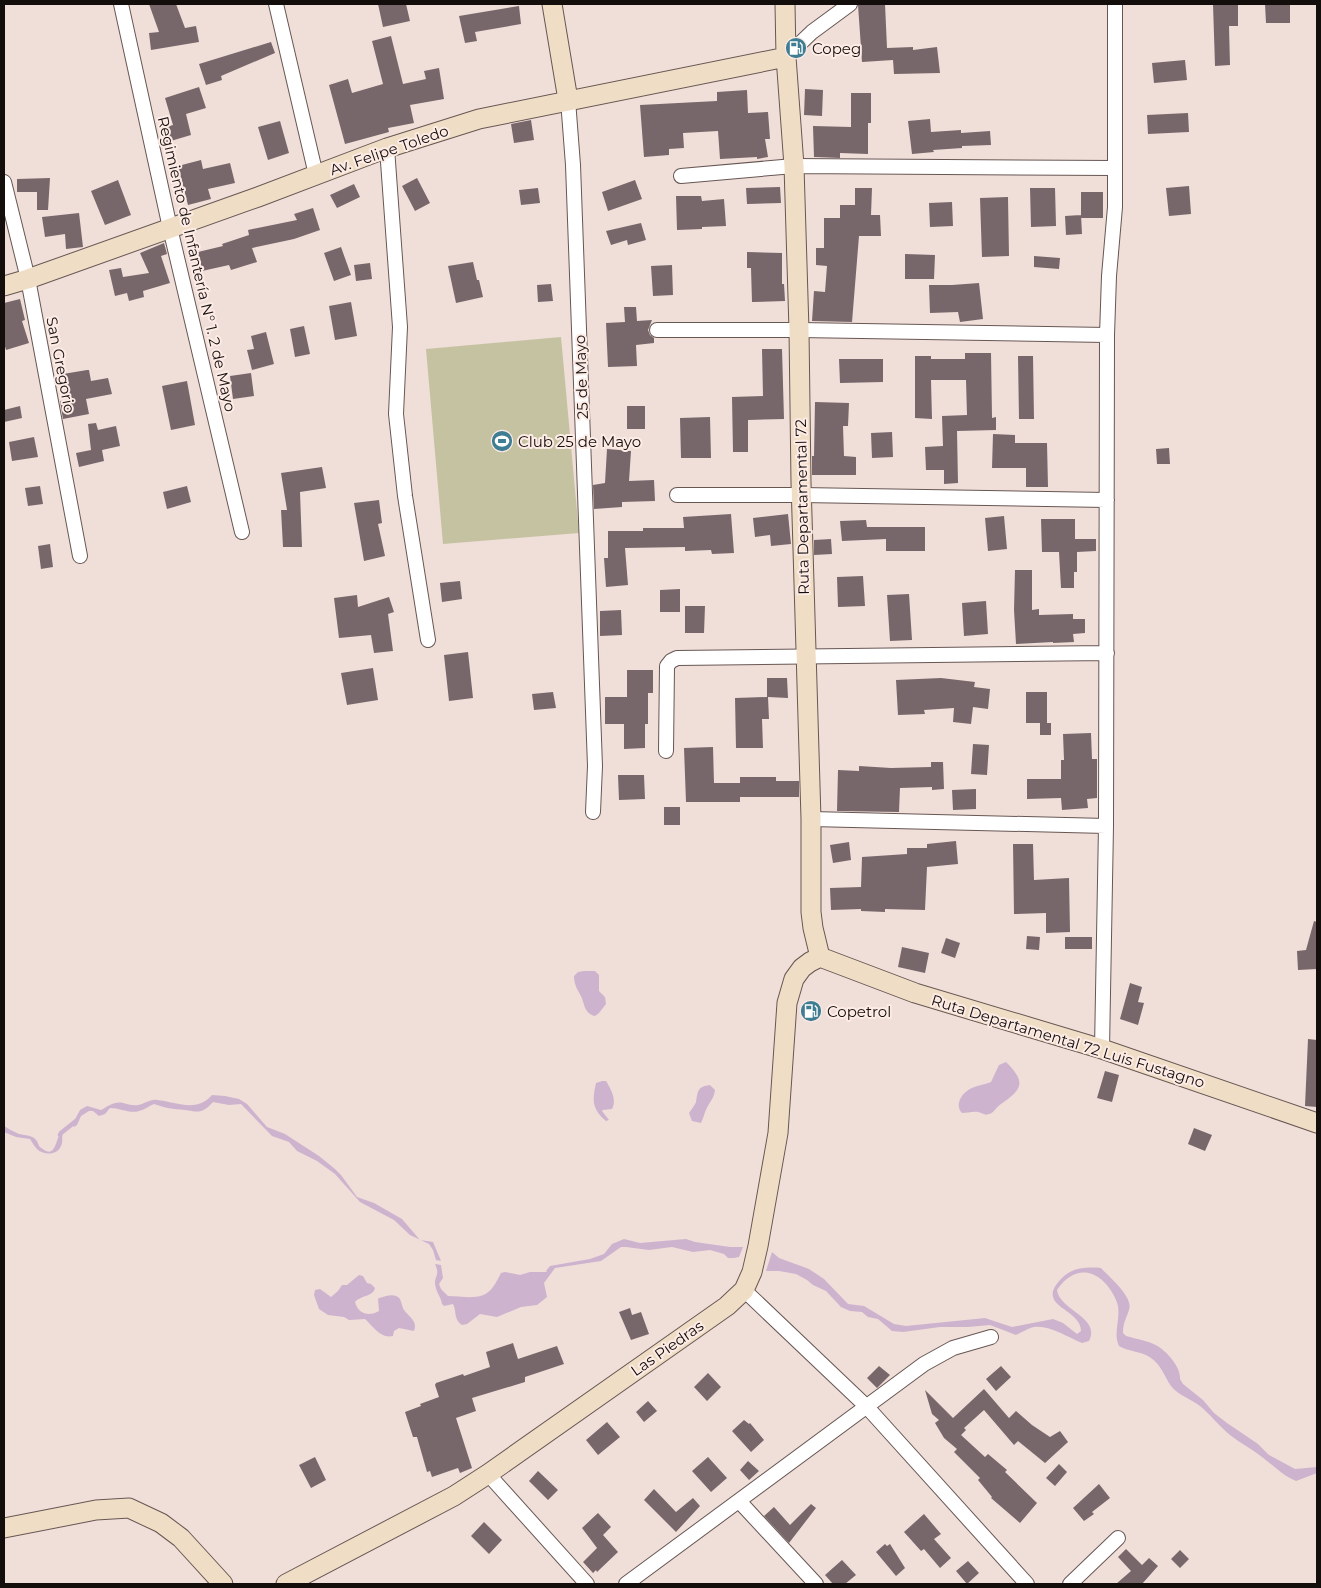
<svg xmlns="http://www.w3.org/2000/svg" width="1321" height="1588" viewBox="0 0 1321 1588" font-family="Montserrat,sans-serif">
<style>
.green{fill:#c5c2a1}
.water{fill:#ceb3ce}
.lines{fill:none;stroke-linecap:round;stroke-linejoin:round}
.stream{stroke:#ceb3ce;stroke-width:4.5}
.building{fill:#77676b}
.street-casing{stroke:#675753;stroke-width:16}
.secondary-casing{stroke:#675753;stroke-width:21}
.street{stroke:#fff;stroke-width:14}
.secondary{stroke:#f0ddc5;stroke-width:19}
.labels{text-anchor:middle;dominant-baseline:central;stroke-width:4;stroke-linejoin:round;paint-order:stroke}
.poi-label{font-size:15px;fill:#130d0b;stroke:#fdebe6;text-anchor:start}
.street-label{font-size:15px;fill:#130d0b;stroke:#fdebe6}
</style>
<rect width="100%" height="100%" fill="#f0ded9"/>
<path class="green" d="M561 337 579 533 443 544 426 349Z"/>
<path class="water" d="M584 971H595L599 975V991L605 997 606 1004 599 1013 595 1016C584 1013 585 1005 581 996 577 989 574 984 574 976L578 972Z
M1006 1062C1026 1082 1023 1089 1001 1104 996 1107 994 1113 989 1114 984 1116 983 1113 978 1112 973 1111 967 1113 962 1113 954 1105 962 1092 972 1088 978 1085 984 1085 991 1082L999 1065Z
M602 1081H606C611 1089 617 1100 612 1109L603 1110 602 1111 609 1120 606 1121C592 1109 592 1101 596 1083Z
M710 1085 715 1090C714 1097 712 1099 709 1104 705 1110 704 1117 701 1123L692 1121 689 1113C691 1110 695 1105 696 1102 698 1091 697 1087 710 1085Z
M212 1095 225 1096 239 1099 247 1104 267 1127 285 1134 319 1156 335 1169 341 1175 357 1197 374 1203 402 1219 420 1240 433 1242 441 1261 436 1260 433 1250 429 1244 410 1235 394 1220 360 1202 335 1174 317 1161 297 1151 289 1142 272 1136 241 1104 229 1105 213 1102C202 1114 199 1112 185 1110 173 1109 165 1108 154 1104 149 1106 144 1110 139 1111 130 1114 120 1108 110 1108L105 1114 99 1116 93 1111H89L81 1116 77 1125 74 1127 72 1125 80 1110 87 1106 101 1110C109 1106 114 1101 123 1103 128 1104 132 1106 138 1105 145 1104 150 1099 157 1100 177 1102 196 1113 212 1095Z
M4 1126C9 1129 14 1132 19 1134 29 1136 36 1135 39 1146 57 1163 55 1137 62 1131 62 1134 63 1143 61 1146 57 1156 43 1155 37 1149 34 1146 32 1142 30 1139L16 1137 4 1132Z
M624 1239 640 1243 686 1239 695 1242 730 1247H743L739 1257 734 1258H728L724 1254 710 1250 693 1252 672 1247 649 1250 626 1247H621L601 1261 555 1268 544 1283 547 1297 537 1305 521 1307 497 1317 480 1314 467 1324 462 1325C453 1319 457 1311 453 1304L444 1306 442 1304C441 1297 436 1292 435 1284 435 1275 440 1275 435 1264L441 1265 443 1278 439 1284 441 1289 448 1296C463 1296 483 1302 493 1287 496 1283 499 1277 501 1273L505 1272 520 1275 530 1272H547L546 1271 550 1266 590 1259 604 1254 612 1244Z
M772 1252 779 1258 809 1269 824 1279 848 1304 864 1306 894 1324 906 1326 985 1318 1012 1327 1053 1319 1063 1323 1077 1334 1081 1331C1081 1308 1034 1307 1061 1279 1072 1267 1086 1267 1101 1268 1109 1277 1134 1297 1129 1310 1126 1319 1123 1323 1123 1333L1126 1336C1136 1339 1151 1341 1159 1347 1169 1354 1181 1368 1180 1379L1183 1384 1203 1400 1214 1413 1227 1423 1258 1444 1269 1455 1295 1469 1317 1467V1473L1296 1481C1283 1476 1273 1465 1262 1457 1252 1449 1240 1443 1230 1435 1219 1426 1210 1414 1200 1406 1191 1399 1178 1395 1171 1386 1164 1376 1162 1366 1151 1358 1142 1351 1129 1352 1119 1346 1112 1332 1123 1315 1116 1300 1103 1271 1077 1261 1057 1290 1060 1311 1101 1317 1089 1341L1082 1343C1067 1337 1050 1325 1034 1327 1028 1328 1021 1333 1016 1335L990 1325 968 1327H940L903 1332 892 1331 878 1319 868 1317 862 1312 850 1311 841 1307 826 1291 813 1285 807 1280 796 1274 779 1271H766Z
M359 1275 363 1276 367 1283 371 1284 375 1288C373 1297 361 1295 355 1302 358 1314 369 1317 379 1311L378 1299 379 1298C384 1297 391 1294 396 1296 402 1298 401 1305 404 1310 409 1317 418 1321 414 1331L399 1328 394 1331 393 1336C380 1339 373 1326 365 1319L349 1320 344 1317 328 1315 319 1309 314 1295 315 1290 320 1289 331 1297 338 1291 342 1285H347Z"/>
<g class="lines">
<path class="stream" d="M60 1135 61 1133 76 1121"/>
</g>
<path class="building" d="M149 4H176L185 28 196 26 199 42 151 50 149 33 159 32Z
M378 4H406L410 21 383 27Z
M885 4 887 48 913 47V50L937 47 940 73 894 74 893 60 862 62 858 5Z
M1213 4H1238V26H1229L1230 65 1215 66Z
M1265 4H1290V23H1266Z
M519 6 521 24 475 32 477 41 465 43 459 16Z
M391 36 403 84 426 79 424 71 439 68 444 99 410 105 414 123 388 128 389 132 345 144 329 85 348 79 352 93 383 84 372 41Z
M271 42 275 53 221 76 222 80 206 85 199 64Z
M1185 60 1187 80 1154 83 1152 63Z
M199 87 206 108 186 114 191 135 164 143 160 129 173 125 165 98Z
M805 89 823 90 822 116 804 115Z
M747 90 748 113 768 112 770 139H765L768 157 757 159V157L720 159 718 131 683 133 684 148 669 149V155L644 157 640 105 717 101V92Z
M851 93H871V123H868V154L840 153V158L814 157 813 126 851 127Z
M1188 113 1189 132 1148 134 1147 115Z
M930 119 931 132 961 130V133L990 131 991 145 962 146V148L933 150 934 152 912 154 908 121Z
M531 120 534 140 514 143 511 124Z
M280 121 289 153 268 160 258 127Z
M201 160 203 169 230 163 235 183 208 189 211 199 188 205 178 166Z
M50 178 48 210H37V192H17V179Z
M417 178 430 203 415 211 402 186Z
M118 180 131 215 105 225 91 191Z
M635 180 642 199 608 211 602 192Z
M354 184 360 197 337 208 330 195Z
M1189 186 1191 214 1169 216 1166 188Z
M780 187 781 203 747 204 746 188Z
M538 188 540 203 521 205 519 190Z
M855 188H872L871 215H880L881 236H859L852 322 812 321 814 291 825 292 827 266 816 265V248H824V218H840V205H855Z
M1030 188H1055L1056 226 1031 227Z
M1081 192H1103V218H1081Z
M676 196H701L702 201 724 199 726 226 702 227V229L677 230Z
M1008 197 1009 256 982 257 980 198Z
M952 202 953 226 930 227 929 203Z
M313 208 320 230 294 239 252 248 257 262 231 270 229 265 202 271 198 252 223 246 222 244 249 235 248 230 297 220 294 214Z
M79 213 83 247 66 249 65 234 45 237 42 217Z
M1081 215 1082 234 1066 235 1065 216Z
M641 223 646 240 628 245 627 240 611 245 606 231Z
M164 243 167 254 161 256 170 283 143 291 144 297 129 301 127 293 115 296 109 270 121 268 123 277 149 273 140 253Z
M341 247 351 275 334 281 324 253Z
M747 252 782 253V284H784L785 301 752 302 751 268H747Z
M905 254 935 255 934 279H905Z
M1034 256 1060 258 1059 269 1034 267Z
M473 262 477 280H479L483 297 456 303 448 266Z
M370 263 372 279 356 281 354 265Z
M672 265 673 295 653 296 651 266Z
M979 283 983 319 960 322 958 312 930 313 929 285H952Z
M551 284 553 301 538 302 537 285Z
M20 299 25 320 22 321 29 343 6 350 4 343V303Z
M351 302 357 336 335 340 329 306Z
M624 307H636L637 321 652 320 648 330 650 335 654 338V343L636 345 637 366 608 367 606 323 625 322Z
M304 326 310 354 295 357 290 329Z
M266 332 274 364 252 370 247 350 254 349 251 336Z
M762 349H782L784 419 748 420V452H733L732 397 763 396Z
M965 353H991L992 418 996 417V430L957 431 958 483 944 484V470H926L925 447 943 446 942 416 967 415 966 380H931L932 419 915 418V356H931V359H965Z
M1018 356H1033L1034 419H1019Z
M839 359H883V382L840 383Z
M87 370H89L91 381 108 378 112 394 86 399 89 414 63 419 60 401 67 400 63 374Z
M251 373 254 396 233 399 230 376Z
M187 381 195 425 171 430 162 386Z
M815 402 849 403 848 426H843L844 456 856 457V475H812V456H814Z
M20 406 22 418 4 422V410Z
M627 406H645V429H627Z
M710 417 711 458H681L680 418Z
M96 423 98 430 116 426 120 446 102 450 104 461 79 467 76 453 91 450 88 424Z
M892 432 893 457 872 458 871 433Z
M993 434 1015 435V443H1047L1048 487H1026V468H992Z
M34 437 38 457 12 461 9 442Z
M1169 448 1170 464H1157L1156 449Z
M607 449 631 451 629 481 654 480 655 501 622 502V507L594 509 593 485 605 483Z
M322 467 326 488 300 492 302 547H283L281 510H287L281 473Z
M40 486 43 504 28 506 25 488Z
M187 486 191 502 167 509 163 492Z
M379 500 382 523 378 524 385 556 364 561 354 503Z
M731 514 734 553 712 554 711 550 685 551V547L625 548 628 585 606 587 604 558H608V531H643V528H684L683 517Z
M788 514 791 544 771 546 770 535 755 537 753 518Z
M1004 516 1007 549 988 551 985 518Z
M1041 519H1075V539H1096V551L1077 552V572H1074V588H1061L1059 552H1042Z
M866 520 867 527H925V551H886V539L842 541 840 521Z
M831 539 832 554 814 555V540Z
M50 544 53 567 41 569 38 546Z
M1015 570H1032V610L1039 609V615L1073 614V619H1085V633L1073 634 1074 642 1053 643V642L1016 644 1014 610Z
M863 576 865 606 838 607 837 577Z
M460 581 462 599 442 602 440 583Z
M680 589V612H660V590Z
M909 594 912 640 890 641 887 595Z
M357 595 358 607 389 597 394 612 388 614 393 651 374 653 371 635 339 638 334 598Z
M986 601 988 634 964 636 962 603Z
M685 606H705L704 633H685Z
M621 610 622 635 600 636V611Z
M468 652 473 698 449 701 444 655Z
M373 668 378 700 347 705 341 673Z
M627 670H653V693H648V724H645V748L624 749V724H605V697H627Z
M767 678H787L788 698 768 697 769 719H762L763 748H736L735 698 767 697Z
M941 678 975 682 974 687 990 689 988 709 973 707 971 724 953 722 954 708 924 710 925 714 898 715 896 680Z
M553 692 556 708 534 710 532 694Z
M1026 692H1047V723H1026Z
M1040 723H1051V735H1040Z
M1091 733 1092 759H1097V798L1087 799 1088 808 1062 810 1061 798 1027 799V779H1061V760H1064L1063 734Z
M973 744 989 745 987 775 971 774Z
M713 747 714 783H740V777H776V781H799V797H740V802H686L684 748Z
M931 762H943L944 789 932 790V787L900 788 899 812 837 811 838 770 859 771V766L891 768 931 767Z
M618 775H644L645 799 619 800Z
M976 789V809L953 810 952 790Z
M664 807H680V825H664Z
M956 841 958 864 927 867 925 910 885 909V912L861 911V909L831 910 830 888 861 887 862 857 907 854V848H927V844Z
M849 842 851 860 833 863 830 845Z
M1013 844H1033L1034 880 1069 878 1070 932 1046 933V913L1014 914Z
M1314 921 1317 922V969L1298 970 1297 951 1306 950Z
M1027 936 1040 937 1039 950 1026 949Z
M1065 937H1092V949H1065Z
M946 938 960 943 955 958 941 953Z
M902 947 929 953 925 973 898 967Z
M1130 983 1142 987 1138 1002 1144 1003 1138 1025 1120 1019Z
M1308 1039 1317 1040V1107L1305 1106Z
M1105 1071 1119 1075 1112 1102 1097 1098Z
M1194 1128 1212 1135 1205 1151 1188 1144Z
M630 1308 632 1315 641 1312 649 1334 631 1340 619 1312Z
M513 1343 518 1359 557 1346 564 1364 525 1377V1382L472 1398 476 1411 456 1418 472 1468 460 1473 458 1468 432 1477 430 1471 427 1472 417 1437H413L405 1412 421 1406 420 1404 439 1397 435 1385 436 1383 463 1374 464 1376 490 1367 486 1352Z
M879 1366 890 1375 877 1388 867 1378Z
M1001 1366 1011 1377 996 1391 986 1379Z
M708 1373 721 1387 707 1401 694 1387Z
M984 1389 1009 1418 1016 1411 1032 1425 1050 1437 1060 1431 1068 1442 1045 1463 1018 1441 1014 1445 984 1410 964 1428 966 1430 961 1435 985 1457 988 1454 1007 1470 1005 1472 1037 1503 1020 1523 991 1498 992 1497 978 1480 980 1478 954 1452 957 1449 944 1438 935 1423 939 1420 932 1414 925 1390 953 1418Z
M648 1401 657 1411 644 1422 636 1412Z
M744 1420 749 1424 750 1423 764 1440 751 1452 732 1431Z
M607 1422 620 1437 598 1455 586 1440Z
M315 1457 326 1480 311 1488 299 1465Z
M708 1457 727 1478 711 1492 692 1471Z
M748 1461 759 1471 749 1480 740 1470Z
M1059 1464 1067 1472 1055 1486 1046 1478Z
M538 1471 558 1490 548 1500 529 1481Z
M1099 1484 1110 1498 1092 1512 1094 1514 1084 1521 1073 1508Z
M654 1489 676 1512 693 1498 700 1506 676 1532 644 1500Z
M811 1504 816 1508 789 1543 764 1516 774 1507 790 1525Z
M598 1513 611 1527 603 1535 618 1552 597 1572 596 1570 593 1573 583 1562 597 1548 582 1528Z
M924 1514 941 1534 934 1539 951 1558 940 1568 924 1549 921 1551 904 1532Z
M484 1522 502 1540 489 1554 471 1536Z
M885 1544 887 1546 890 1544 905 1568 896 1576 876 1552Z
M1126 1549 1142 1565 1149 1558 1158 1566 1142 1584H1116L1131 1571 1118 1557Z
M1180 1550 1189 1559 1180 1568 1171 1559Z
M842 1560 856 1575 845 1584H833L825 1575Z
M968 1561 979 1573 967 1584 956 1571Z"/>
<g class="lines">
<g class="street-casing">
<path id="street" d="M121 4 170 228 242 532
M276 4 316 175
M786 57 812 32 850 4
M568 100 573 165 595 766 593 812
M387 148 400 327 396 414 405 496 428 640
M681 176 794 166 1115 168
M4 182 28 279 80 556
M657 330H799L1107 335
M677 495H801L1107 500
M666 751 667 666 671 661 677 658 1107 653
M811 819 1106 826
M1102 1049 1106 826 1107 335 1109 276 1115 207V4
M744 1290 867 1407 1027 1584
M488 1474 587 1584
M739 1501 816 1584
M626 1584 924 1364 953 1348 991 1337
M1070 1584 1118 1538"/>
</g>
<g class="secondary-casing">
<path id="secondary" d="M552 4 568 100
M785 4 786 57 794 166 799 330 801 482 811 819V912L813 928 820 957
M4 286 28 279 258 197 387 148 479 119 786 57
M820 957 915 993 1102 1049 1317 1123
M4 1528 96 1510 129 1508 161 1523 181 1538 223 1584
M286 1584 454 1496 488 1474 727 1306 744 1290 752 1272 758 1246 778 1133 787 1003 794 979 802 968 810 962 820 957"/>
</g>
<use href="#street" class="street"/>
<use href="#secondary" class="secondary"/>
</g>
<defs>
<g id="fuel-disc" transform="scale(1.125)"><circle r="9.5" fill="#3f7d93" stroke="#fdebe6"/><path d="M-5.5-6h7V0h2V4h1.3V-2.5L3-4.5l.8-.8L6-3V5H2.5V1h-1V6h-7ZM-4.2-4.7v3.2H.2V-4.7Z" fill="#fff"/></g>
<g id="stadium-disc" transform="scale(1.125)"><circle r="9.5" fill="#3f7d93" stroke="#fdebe6"/><path d="M0-5a6.5 5 0 1 0 0 10a6.5 5 0 1 0 0-10ZM-3.5-1.8h7v3.6h-7Z" fill="#fff"/></g>
</defs>
<g fill-rule="evenodd">
<use href="#fuel-disc" x="796" y="48"/>
<use href="#stadium-disc" x="502" y="441"/>
<use href="#fuel-disc" x="811" y="1011"/>
</g>
<g class="labels">
<g class="poi-label">
<text x="812" y="48">Copeg</text>
<text x="518" y="441">Club 25 de Mayo</text>
<text x="827" y="1011">Copetrol</text>
</g>
<g class="street-label">
<text transform="translate(389 150) rotate(-19)">Av. Felipe Toledo</text>
<text transform="translate(197 264) rotate(77)">Regimiento de Infantería N° 1. 2 de Mayo</text>
<text transform="translate(61 365) rotate(79)">San Gregorio</text>
<text transform="translate(581 377) rotate(-92)">25 de Mayo</text>
<text transform="translate(802 507) rotate(-91)">Ruta Departamental 72</text>
<text transform="translate(1068 1041) rotate(17)">Ruta Departamental 72 Luis Fustagno</text>
<text transform="translate(667 1348) rotate(-35)">Las Piedras</text>
</g>
</g>
<rect width="1321" height="1588" fill="none" stroke="#130d0b" stroke-width="10"/>
</svg>
